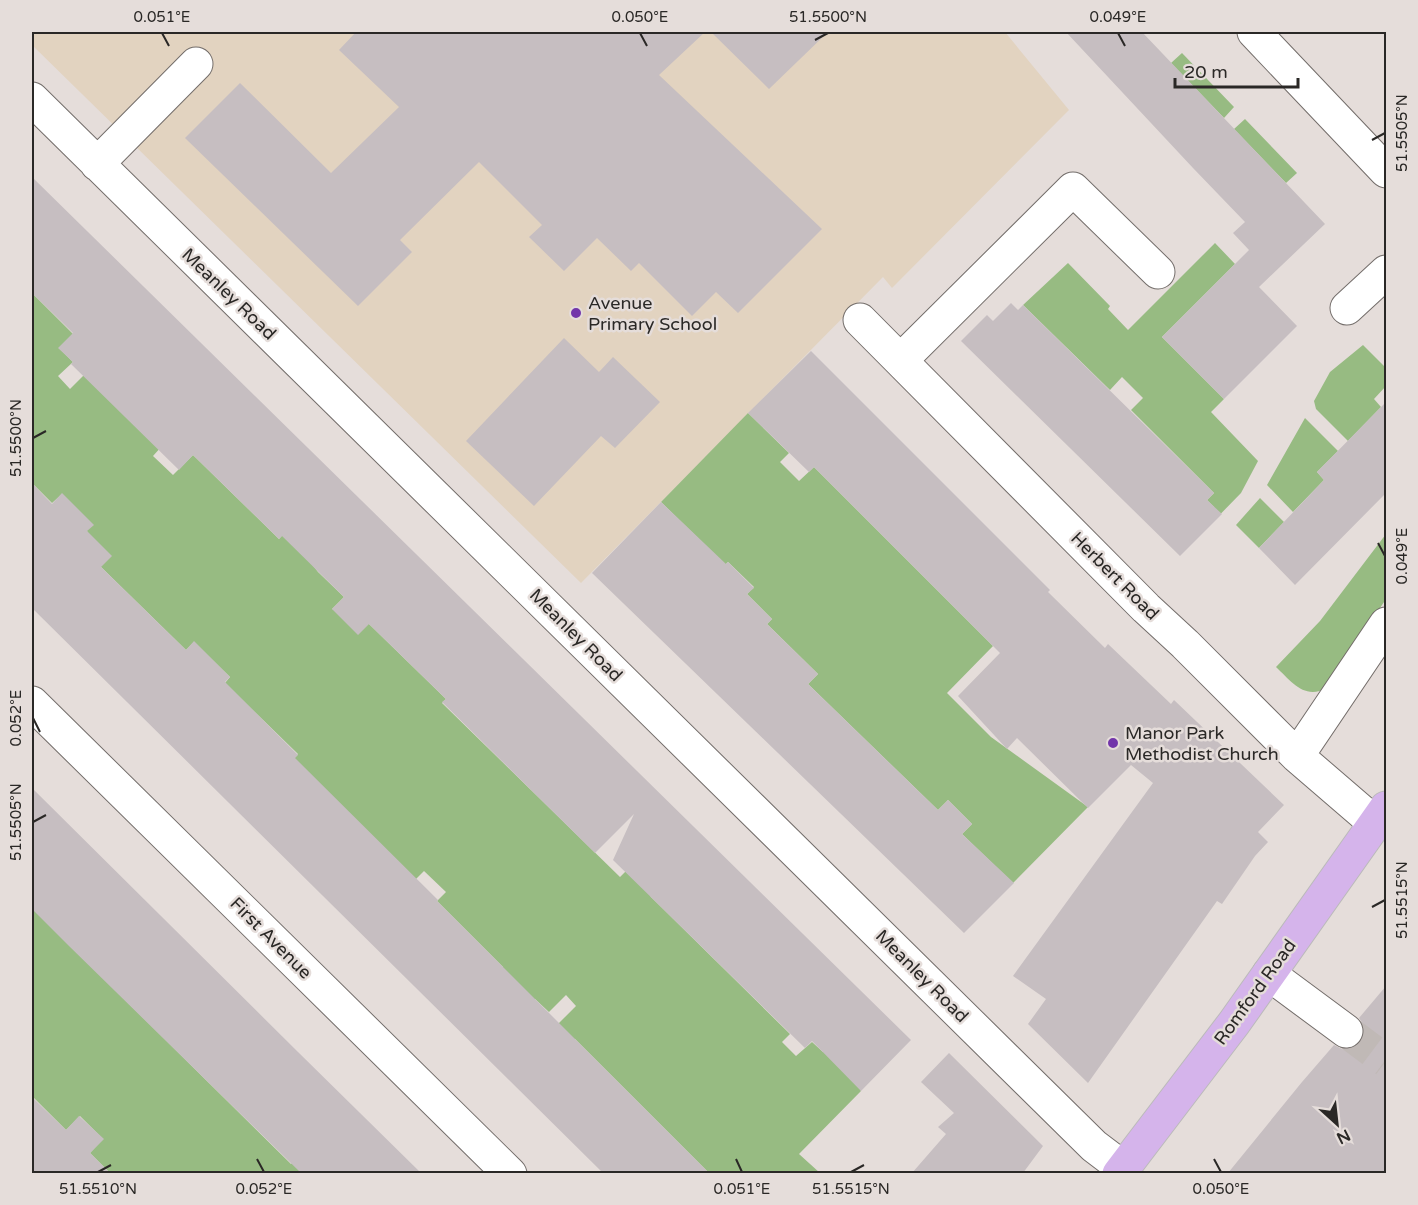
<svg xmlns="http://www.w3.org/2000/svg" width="1418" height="1205" viewBox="0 0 1418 1205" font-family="'Varela Round',sans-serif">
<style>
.education{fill:#e2d3c0}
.green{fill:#97bb82}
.building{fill:#c6bec1}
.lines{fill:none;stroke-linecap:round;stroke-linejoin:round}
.minor-tunnel{stroke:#c0b9b6;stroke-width:33;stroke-dasharray:33 16;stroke-linecap:butt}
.minor-casing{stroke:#736d6a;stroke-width:35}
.major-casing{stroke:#bbbaba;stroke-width:35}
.minor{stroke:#fff;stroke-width:33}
.major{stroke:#d5b4eb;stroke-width:33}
.ticks{fill:none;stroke:#2a2826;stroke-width:2}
.poi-dot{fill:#7235aa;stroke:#e5ddda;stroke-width:2}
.labels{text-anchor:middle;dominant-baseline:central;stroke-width:5;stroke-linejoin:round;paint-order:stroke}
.street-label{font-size:18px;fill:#2a2826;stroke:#e5ddda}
.poi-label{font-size:18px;fill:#2a2826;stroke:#e5ddda;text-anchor:start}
.neatline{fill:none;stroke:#2a2826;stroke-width:2}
.ticks-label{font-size:15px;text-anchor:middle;fill:#2a2826}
</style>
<rect width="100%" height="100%" fill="#e5ddda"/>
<path class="education" d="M32 32H1005L1069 110 892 288 883 277 581 583 32 45Z"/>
<path class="green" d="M1182 53 1234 107 1224 118 1171 63Z
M1245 119 1297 173 1286 183 1234 129Z
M1215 243 1235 264 1162 337 1224 399 1211 412 1258 461 1241 493 1203 532 1214 507 1207 500 1214 493 1131 410 1143 398 1122 377 1110 390 1023 305 1068 263 1110 306 1108 309 1128 330Z
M32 293 73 334 59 348 73 362 58 376 70 389 99 360 162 446 153 456 173 475 193 455 279 539 286 531 318 572 344 597 332 609 369 624 446 699 442 703 620 877 632 865 651 897 790 1034 782 1042 796 1056 812 1042 823 1052 836 1040 861 1091 799 1154 820 1173H709L575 1039 546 1036 576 1006 566 995 549 1012 535 999 522 1012 490 981 503 967 437 901 446 892 424 871 398 897 283 771 298 754 225 683 230 677 194 642 186 650 101 567 87 531 62 494 52 503 32 483Z
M1363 345 1386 368V386L1374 399 1381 407 1348 441 1316 409 1314 401 1330 372Z
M748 413 789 453 780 462 799 481 814 467 993 646 947 693 991 737 1088 807 1013 883 962 834 972 824 948 800 938 810 808 684 818 674 767 624 772 619 747 594 754 587 728 562 714 576 704 544 661 502Z
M1305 418 1338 451 1317 472 1324 480 1293 512 1267 485Z
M1260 498 1284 522 1259 548 1236 525Z
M1386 534V599L1327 688C1304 700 1292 682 1276 667L1320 621Z
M32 908 291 1164 309 1147 324 1161 312 1173H110L90 1153 103 1139 80 1116 66 1130 32 1096Z"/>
<path class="building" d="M356 32H705L659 75 822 229 738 313 716 292 692 316 639 263 631 271 597 238 564 271 529 237 542 225 479 162 400 240 412 252 358 306 185 138 240 83 331 173 399 107 339 50Z
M711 32H828L769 89Z
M1066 32H1142L1325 224 1259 287 1297 326 1224 399 1162 337 1249 250 1233 233 1245 222 1193 168Z
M32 177 911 1040 861 1091 812 1041 805 1048 613 860 634 814 595 853 442 702 446 699 369 624 358 635 332 609 344 597 282 536 279 539 193 455 179 470 71 364 73 362 58 348 73 333 32 293Z
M1011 303 1018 310 1023 305 1214 493 1207 500 1222 514 1180 556 961 341 987 315 993 321Z
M564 338 599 372 613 357 660 402 615 448 601 436 534 506 466 441Z
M811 351 1050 590 1048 592 1105 648 1108 644 1171 704 1174 700 1284 805 1258 832 1268 842 1255 856 1222 904 1217 901 1088 1083 1028 1024 1046 999 1013 976 1153 783 1131 765 1088 808 1017 738 1007 749 958 696 1000 653 814 467 809 472 748 413Z
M1386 402V493L1295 585 1259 548 1324 480 1317 472Z
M32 483 52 504 62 493 94 525 87 531 112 556 101 567 186 650 194 641 230 677 225 682 298 755 295 758 438 900 437 901 709 1173H603L32 608Z
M661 502 726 564 728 562 754 588 747 594 772 619 767 624 818 674 808 684 938 810 948 800 972 824 962 834 1014 883 964 933 592 573Z
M32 788 298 1052 421 1173H301L69 946 32 909Z
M1386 986V1173H1228L1302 1082 1334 1045 1344 1050 1353 1048 1361 1043 1365 1033 1363 1024 1359 1018Z
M949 1053 1043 1146 1023 1173H912L946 1134 938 1127 954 1113 921 1082Z
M32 1097 66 1130 79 1116 104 1139 90 1153 110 1173H32Z"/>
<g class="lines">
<path class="minor-tunnel" d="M1346 1031 1386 1061"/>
<g class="minor-casing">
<path id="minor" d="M1254 32 1386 171
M32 99 1094 1146 1123 1168
M97 164 196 64
M1347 308 1386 272
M860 320 1146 608 1185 644 1297 756 1376 824
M901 360 1073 189 1158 272
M32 703 510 1174
M1297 756 1386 624
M1269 974 1346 1031"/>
</g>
<g class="major-casing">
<path id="major" d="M1119 1174 1234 1023 1386 808"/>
</g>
<use href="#minor" class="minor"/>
<use href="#major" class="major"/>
</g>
<path class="ticks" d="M162 33 169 46M640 33 647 46M1118 33 1125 46M815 40 828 33M1372 140 1385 133M33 438 46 431M1378 543 1385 556M33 718 40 732M33 822 46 815M1372 907 1385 900M257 1159 264 1172M736 1159 742 1172M1214 1159 1221 1172M98 1172 111 1165M851 1172 864 1165"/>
<g class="poi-dot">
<circle cx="576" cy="313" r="6"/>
<circle cx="1113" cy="743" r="6"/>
</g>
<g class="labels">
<g class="street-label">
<text transform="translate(229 294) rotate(44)">Meanley Road</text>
<text transform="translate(1115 576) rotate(45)">Herbert Road</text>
<text transform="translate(576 635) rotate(45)">Meanley Road</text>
<text transform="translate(271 938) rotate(45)">First Avenue</text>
<text transform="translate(922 976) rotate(45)">Meanley Road</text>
<text transform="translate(1255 992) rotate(-54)">Romford Road</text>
</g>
<g class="poi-label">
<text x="588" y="303">Avenue<tspan x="588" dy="21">Primary School</tspan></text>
<text x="1125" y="733">Manor Park<tspan x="1125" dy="21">Methodist Church</tspan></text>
</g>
</g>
<rect width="1418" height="1205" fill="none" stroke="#e5ddda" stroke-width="66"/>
<g transform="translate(1337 1124) rotate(153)" stroke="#e5ddda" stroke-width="4.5" paint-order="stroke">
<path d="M0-4.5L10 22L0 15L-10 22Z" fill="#2a2826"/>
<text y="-9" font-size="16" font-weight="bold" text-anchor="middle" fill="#2a2826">N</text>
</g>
<path d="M1175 78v9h123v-9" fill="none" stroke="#2a2826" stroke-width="3"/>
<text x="1184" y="78" font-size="18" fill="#2a2826" stroke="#e5ddda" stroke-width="4.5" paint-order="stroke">20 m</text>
<rect x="33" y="33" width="1352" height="1139" class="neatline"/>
<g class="ticks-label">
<text x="162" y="22">0.051°E</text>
<text x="640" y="22">0.050°E</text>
<text x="828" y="22">51.5500°N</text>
<text x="1118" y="22">0.049°E</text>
<text transform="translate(1402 133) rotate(-90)" y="5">51.5505°N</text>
<text transform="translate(16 438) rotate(-90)" y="5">51.5500°N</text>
<text transform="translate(1402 556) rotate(-90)" y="5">0.049°E</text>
<text transform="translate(16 718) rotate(-90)" y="5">0.052°E</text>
<text transform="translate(16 822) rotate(-90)" y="5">51.5505°N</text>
<text transform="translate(1402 900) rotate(-90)" y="5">51.5515°N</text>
<text x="98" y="1194">51.5510°N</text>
<text x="264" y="1194">0.052°E</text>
<text x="742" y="1194">0.051°E</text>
<text x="851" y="1194">51.5515°N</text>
<text x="1221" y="1194">0.050°E</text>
</g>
</svg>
